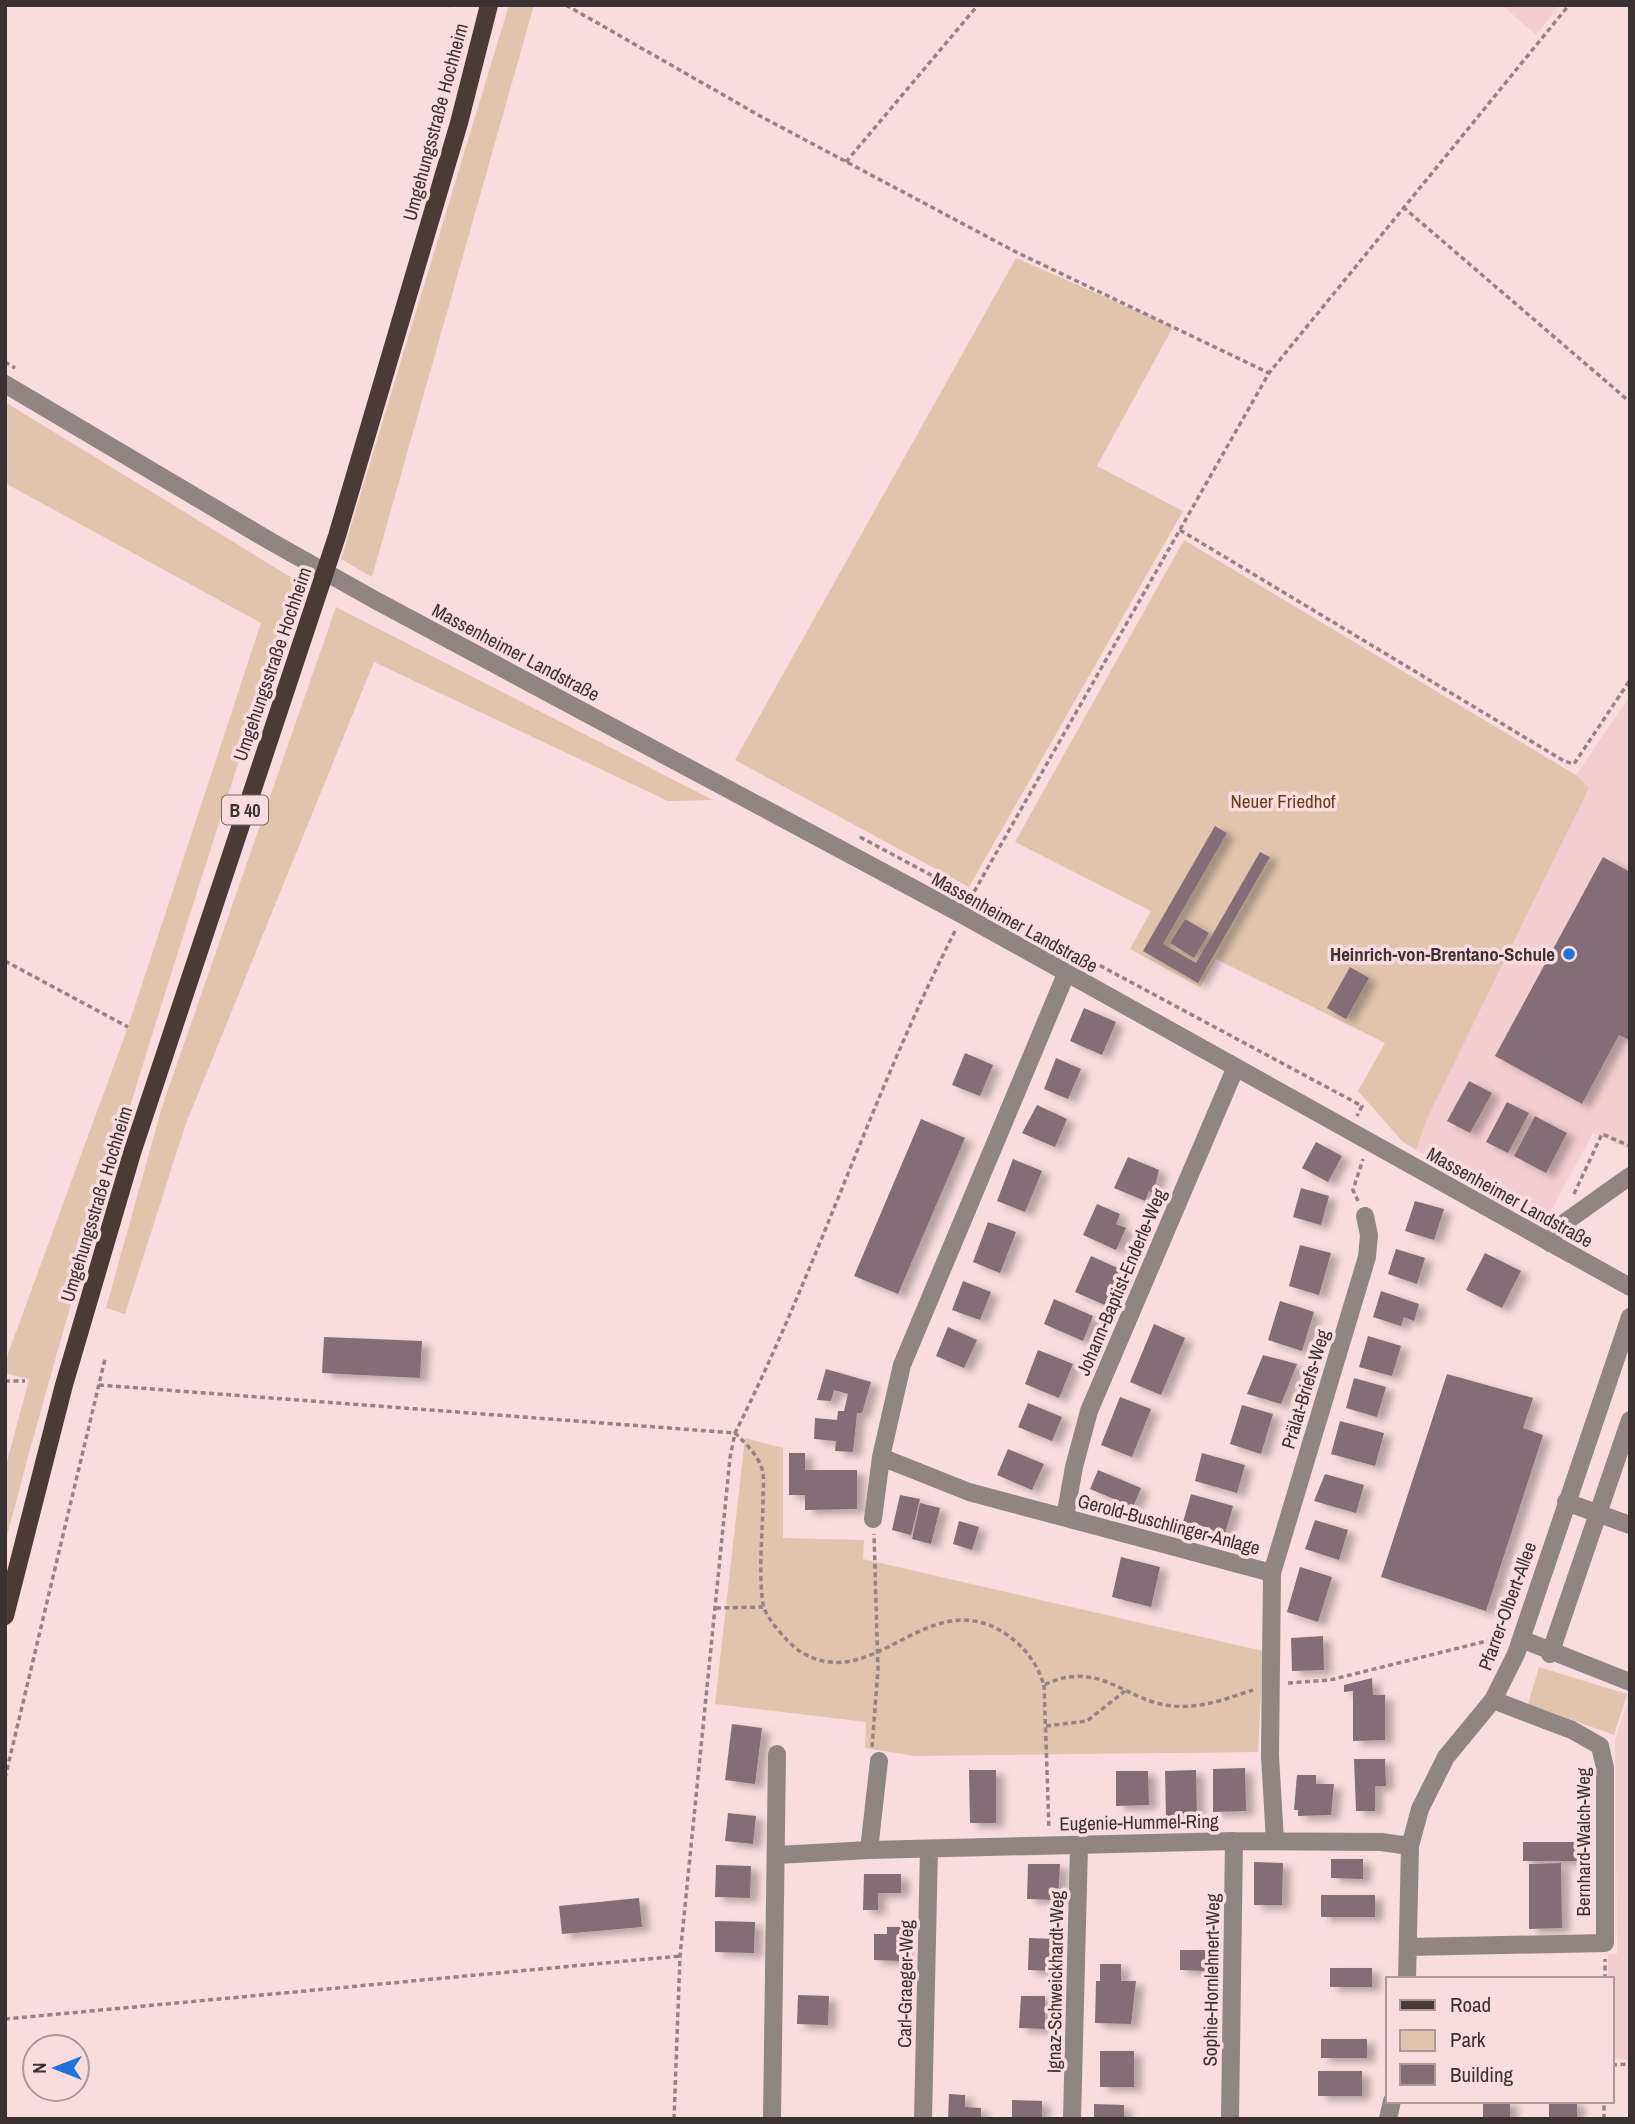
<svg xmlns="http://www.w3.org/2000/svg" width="1635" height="2124" viewBox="0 0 1635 2124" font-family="'Archivo Narrow',sans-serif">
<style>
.built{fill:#f3ced1}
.green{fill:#e0c4ad}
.building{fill:#846d77;filter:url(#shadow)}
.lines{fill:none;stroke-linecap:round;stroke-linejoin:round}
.path{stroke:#958283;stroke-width:3.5;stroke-dasharray:5 3.5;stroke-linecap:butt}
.minor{stroke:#908582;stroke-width:18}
.major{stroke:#4c3a35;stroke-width:18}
.poi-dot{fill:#1f73dd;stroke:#f9dcde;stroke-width:2.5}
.labels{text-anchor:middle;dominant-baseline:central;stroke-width:7;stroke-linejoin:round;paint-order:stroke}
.shield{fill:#f9dcde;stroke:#756466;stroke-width:2}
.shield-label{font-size:18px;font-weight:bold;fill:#3c3132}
.street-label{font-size:19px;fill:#3c3132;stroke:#f9dcde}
.park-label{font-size:19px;fill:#683d14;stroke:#f9dcde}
.poi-label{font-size:19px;font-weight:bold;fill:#3c3132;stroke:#f9dcde;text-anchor:end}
</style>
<defs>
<filter id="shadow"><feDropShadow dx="8" dy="4.5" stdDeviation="3.5" flood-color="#0004"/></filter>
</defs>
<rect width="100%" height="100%" fill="#f9dcde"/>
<path class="built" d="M1502 5H1560L1536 35Z
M1630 696V1150L1593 1133 1547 1218 1416 1150 1427 1119 1589 788 1576 775Z
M1630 1696V2059H1612V1979H1608V1954H1617L1615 1739Z"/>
<path class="green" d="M509 5H534L372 577 341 559Z
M1016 258 1173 327 1097 466 1183 511 969 887 735 760Z
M5 402 297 581C194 900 90 1219 5 1543V1469L29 1379 5 1373V1362L128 1027 261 623 5 483Z
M1184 540 1576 775 1589 788 1427 1119 1416 1150 1403 1142 1358 1091 1385 1043 1216 959 1200 987 1130 949 1151 911 1015 842Z
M336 607 713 800 668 801 374 662 185 1126 125 1314 106 1308 162 1107Z
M745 1438 783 1448V1538L864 1540 863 1559 1263 1651 1258 1752 915 1756 865 1748 866 1722 715 1704Z
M1539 1667 1627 1694 1614 1735 1528 1704Z"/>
<path class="building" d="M1215 826 1227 833 1163 944 1196 963 1260 852 1270 857 1198 983 1143 951Z
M1603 857 1630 872V1040L1619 1035 1582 1104 1495 1056Z
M1185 919 1209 933 1194 958 1170 943Z
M1350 967 1369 978 1346 1019 1327 1008Z
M1084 1008 1116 1022 1102 1055 1070 1041Z
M965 1053 993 1065 980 1096 952 1085Z
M1056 1058 1081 1069 1068 1099 1044 1089Z
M1469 1081 1492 1093 1470 1133 1447 1121Z
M1507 1102 1529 1113 1508 1153 1486 1142Z
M1037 1105 1067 1119 1055 1147 1022 1133Z
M1535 1116 1567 1133 1546 1173 1514 1156Z
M921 1119 965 1138 898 1294 854 1276Z
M1316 1142 1342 1156 1328 1182 1302 1168Z
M1128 1157 1159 1170 1153 1193 1149 1191 1145 1201 1114 1188Z
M1013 1159 1042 1171 1025 1212 997 1201Z
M1301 1188 1329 1196 1321 1225 1293 1217Z
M1415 1201 1444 1209 1434 1240 1405 1231Z
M1097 1204 1120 1214 1116 1224 1126 1228 1116 1250 1083 1235Z
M988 1222 1016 1232 1000 1273 973 1262Z
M1300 1245 1331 1253 1319 1295 1289 1286Z
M1396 1249 1425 1258 1417 1284 1388 1274Z
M1485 1253 1521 1271 1502 1308 1466 1290Z
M1091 1256 1122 1270 1107 1306 1075 1292Z
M963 1281 991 1292 980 1320 952 1310Z
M1381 1291 1419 1304 1414 1321 1404 1317 1401 1326 1373 1317Z
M1054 1299 1093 1316 1083 1341 1044 1324Z
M1280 1301 1314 1312 1302 1351 1268 1340Z
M1154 1324 1185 1338 1161 1395 1130 1382Z
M948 1327 977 1340 964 1368 936 1356Z
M1368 1336 1401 1346 1392 1376 1359 1367Z
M324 1337 422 1341 420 1378 322 1373Z
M1038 1350 1073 1364 1059 1398 1025 1384Z
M1263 1355 1297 1364 1281 1404 1247 1394Z
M826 1369 871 1382 862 1413H857L853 1452 835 1451 836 1441 814 1439 815 1418 837 1420 838 1411H844L848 1394 834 1390 831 1401 817 1400Z
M1447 1374 1533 1398 1523 1428 1543 1435 1486 1611 1381 1577Z
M1354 1378 1386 1387 1377 1417 1346 1408Z
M1120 1397 1151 1409 1132 1457 1101 1445Z
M1028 1403 1062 1417 1052 1441 1018 1427Z
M1242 1405 1273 1414 1261 1454 1230 1444Z
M1340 1421 1384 1433 1375 1466 1331 1454Z
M1008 1449 1044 1464 1032 1490 997 1475Z
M789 1453H805V1470H857V1509L805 1510V1495H789Z
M1202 1453 1245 1465 1237 1493 1195 1481Z
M1098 1470 1141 1488 1133 1507 1090 1489Z
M1325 1474 1364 1485 1356 1513 1314 1501Z
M1191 1494 1233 1506 1225 1534 1183 1522Z
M900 1495 920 1499 911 1535 892 1530Z
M920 1503 940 1508 931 1544 912 1539Z
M1315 1520 1348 1530 1339 1560 1305 1549Z
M959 1521 979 1527 972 1550 953 1544Z
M1121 1557 1160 1567 1151 1607 1112 1597Z
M1300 1567 1332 1577 1318 1622 1287 1612Z
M1323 1636 1324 1670 1292 1671 1291 1638Z
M1372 1678 1373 1695H1385V1740L1353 1741V1691L1344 1692V1685Z
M732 1724 762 1728 755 1784 725 1780Z
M1354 1759H1385L1386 1786H1375V1811H1356Z
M1245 1768 1246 1811 1213 1812V1769Z
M969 1770H996V1823H970Z
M1196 1770 1197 1817H1166L1165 1771Z
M1116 1771H1148L1149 1805 1116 1806Z
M1297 1775H1316V1784H1334L1331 1815 1298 1816V1810H1294Z
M728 1813 756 1816 753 1844 725 1841Z
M1523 1842H1577V1861H1523Z
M1331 1859H1363V1879L1331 1878Z
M1254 1862 1283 1863 1282 1905H1254Z
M1561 1863 1562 1928 1529 1929V1864Z
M1028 1864H1060L1058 1900 1027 1899Z
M716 1865 751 1866 750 1898 715 1897Z
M864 1874H901V1893H878V1910H863Z
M1321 1895H1375V1917H1321Z
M639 1898 642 1927 562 1934 559 1906Z
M715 1921 755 1922 754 1953 715 1952Z
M887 1927H904L903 1961 874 1960V1934H887Z
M1029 1938 1054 1939 1053 1971 1028 1970Z
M1180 1950H1208V1971L1180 1970Z
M1100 1964H1121V1981H1136L1131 2024 1095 2023 1096 1981H1100Z
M1330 1968H1372V1987H1330Z
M798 1995 829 1996 828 2025 797 2024Z
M1021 1996H1045V2029L1019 2028Z
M1321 2039H1367V2058H1321Z
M1100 2051H1134V2087H1100Z
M1318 2071H1362V2096H1318Z
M949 2094 965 2095V2107L981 2108V2119H948Z
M1012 2100 1042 2101V2119H1012Z
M1483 2101H1510V2119H1483Z
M1549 2101H1577V2119H1549Z
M1094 2104 1124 2105V2119H1094Z"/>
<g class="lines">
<path class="path" d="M448 5 450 6
M566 5 762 117 1016 252 1269 373
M846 162 978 5
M1403 207 1630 402
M5 362 15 368
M1180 530 1564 761 1574 764 1630 680
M860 837 1362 1106 1357 1116
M970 899 1269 373 1569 5
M5 961 128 1027
M1574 1194 1602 1134 1630 1146
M1358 1201 1353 1190 1363 1159
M5 1381H25
M99 1385 735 1433C745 1443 756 1453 761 1466 765 1475 763 1488 763 1498 763 1532 758 1570 763 1604 765 1617 787 1642 798 1650 872 1699 925 1584 1003 1632 1024 1646 1036 1661 1044 1685 1100 1658 1125 1702 1173 1706 1201 1709 1228 1698 1253 1690
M716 1608 763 1607
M1288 1683 1330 1680 1487 1641 1499 1644
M1044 1685 1049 1829
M1046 1726 1087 1721 1125 1691
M872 1747 878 1670 874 1534
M5 1778 105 1359
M1605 1979V1959
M5 2019 680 1956
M1612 2065 1630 2064
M674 2119 680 1956 730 1458 735 1433C817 1270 872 1094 955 931
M1604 2119V2101"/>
<path class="minor" d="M5 384 270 541 375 600 963 915 1630 1287
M1550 1243 1557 1228 1630 1176
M881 1457 969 1492 1272 1573
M1566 1502 1630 1525
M1065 1517 1074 1467 1089 1411 1235 1069
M873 1519 881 1457 902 1365 1066 974
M1521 1639 1630 1682
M1550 1654 1630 1420
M1275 1841 1270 1756 1272 1573 1367 1257 1369 1235 1365 1216
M869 1850 879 1761
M777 1855 869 1850 1234 1841 1381 1842 1410 1846
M1408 1947 1605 1943V1768L1600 1746 1572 1730 1493 1700
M1407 1979 1410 1846 1420 1809 1446 1757 1493 1700 1516 1654 1630 1317
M772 2119 777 1754
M923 2119 929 1849
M1072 2119 1079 1846
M1230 2119 1234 1841
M1388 2119 1392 2101"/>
<path class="major" d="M5 1616 64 1385 132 1153 337 536 459 123 489 5"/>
</g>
<circle class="poi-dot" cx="1569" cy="954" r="7"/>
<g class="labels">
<rect class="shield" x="222" y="795.5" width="46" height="29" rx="5"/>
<g class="shield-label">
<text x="245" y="810">B 40</text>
</g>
<g class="street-label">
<text transform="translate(435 122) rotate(-75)">Umgehungsstraße Hochheim</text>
<text transform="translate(516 652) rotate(28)">Massenheimer Landstraße</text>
<text transform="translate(272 664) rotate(-71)">Umgehungsstraße Hochheim</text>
<text transform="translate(1015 922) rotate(29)">Massenheimer Landstraße</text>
<text transform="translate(1510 1197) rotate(29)">Massenheimer Landstraße</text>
<text transform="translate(96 1204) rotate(-73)">Umgehungsstraße Hochheim</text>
<text transform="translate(1121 1282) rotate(-67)">Johann-Baptist-Enderle-Weg</text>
<text transform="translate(1305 1389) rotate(-73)">Prälat-Briefs-Weg</text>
<text transform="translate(1169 1524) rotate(15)">Gerold-Buschlinger-Anlage</text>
<text transform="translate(1507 1606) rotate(-70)">Pfarrer-Olbert-Allee</text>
<text transform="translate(1139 1822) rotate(-1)">Eugenie-Hummel-Ring</text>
<text transform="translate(1583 1842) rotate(-90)">Bernhard-Walch-Weg</text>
<text transform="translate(1211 1980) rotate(-89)">Sophie-Hornlehnert-Weg</text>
<text transform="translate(1055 1982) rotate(-89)">Ignaz-Schweickhardt-Weg</text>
<text transform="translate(905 1984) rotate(-89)">Carl-Graeger-Weg</text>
</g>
<g class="park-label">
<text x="1283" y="801">Neuer Friedhof</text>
</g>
<g class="poi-label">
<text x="1555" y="954">Heinrich-von-Brentano-Schule</text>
</g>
</g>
<rect width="1635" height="2124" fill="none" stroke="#3c3132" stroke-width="14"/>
<rect x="1386" y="1977" width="228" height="126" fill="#f9dcde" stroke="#ad9899" stroke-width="2"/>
<rect x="1400" y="2000" width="35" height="10" fill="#4c3a35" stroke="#ad9899" stroke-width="2"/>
<text x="1450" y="2012" font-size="21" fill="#3c3132">Road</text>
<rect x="1400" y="2030" width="35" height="21" fill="#e0c4ad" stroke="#ad9899" stroke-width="2"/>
<text x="1450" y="2047" font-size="21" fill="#3c3132">Park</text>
<rect x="1400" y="2064" width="35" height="21" fill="#846d77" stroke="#ad9899" stroke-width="2"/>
<text x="1450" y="2082" font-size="21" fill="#3c3132">Building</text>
<g transform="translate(56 2068) rotate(270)"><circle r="33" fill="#f9dcde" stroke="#ad9899" stroke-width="2"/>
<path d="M0-5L12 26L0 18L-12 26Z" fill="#1f73dd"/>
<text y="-10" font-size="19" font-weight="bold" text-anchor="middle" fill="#3c3132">N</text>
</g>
</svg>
